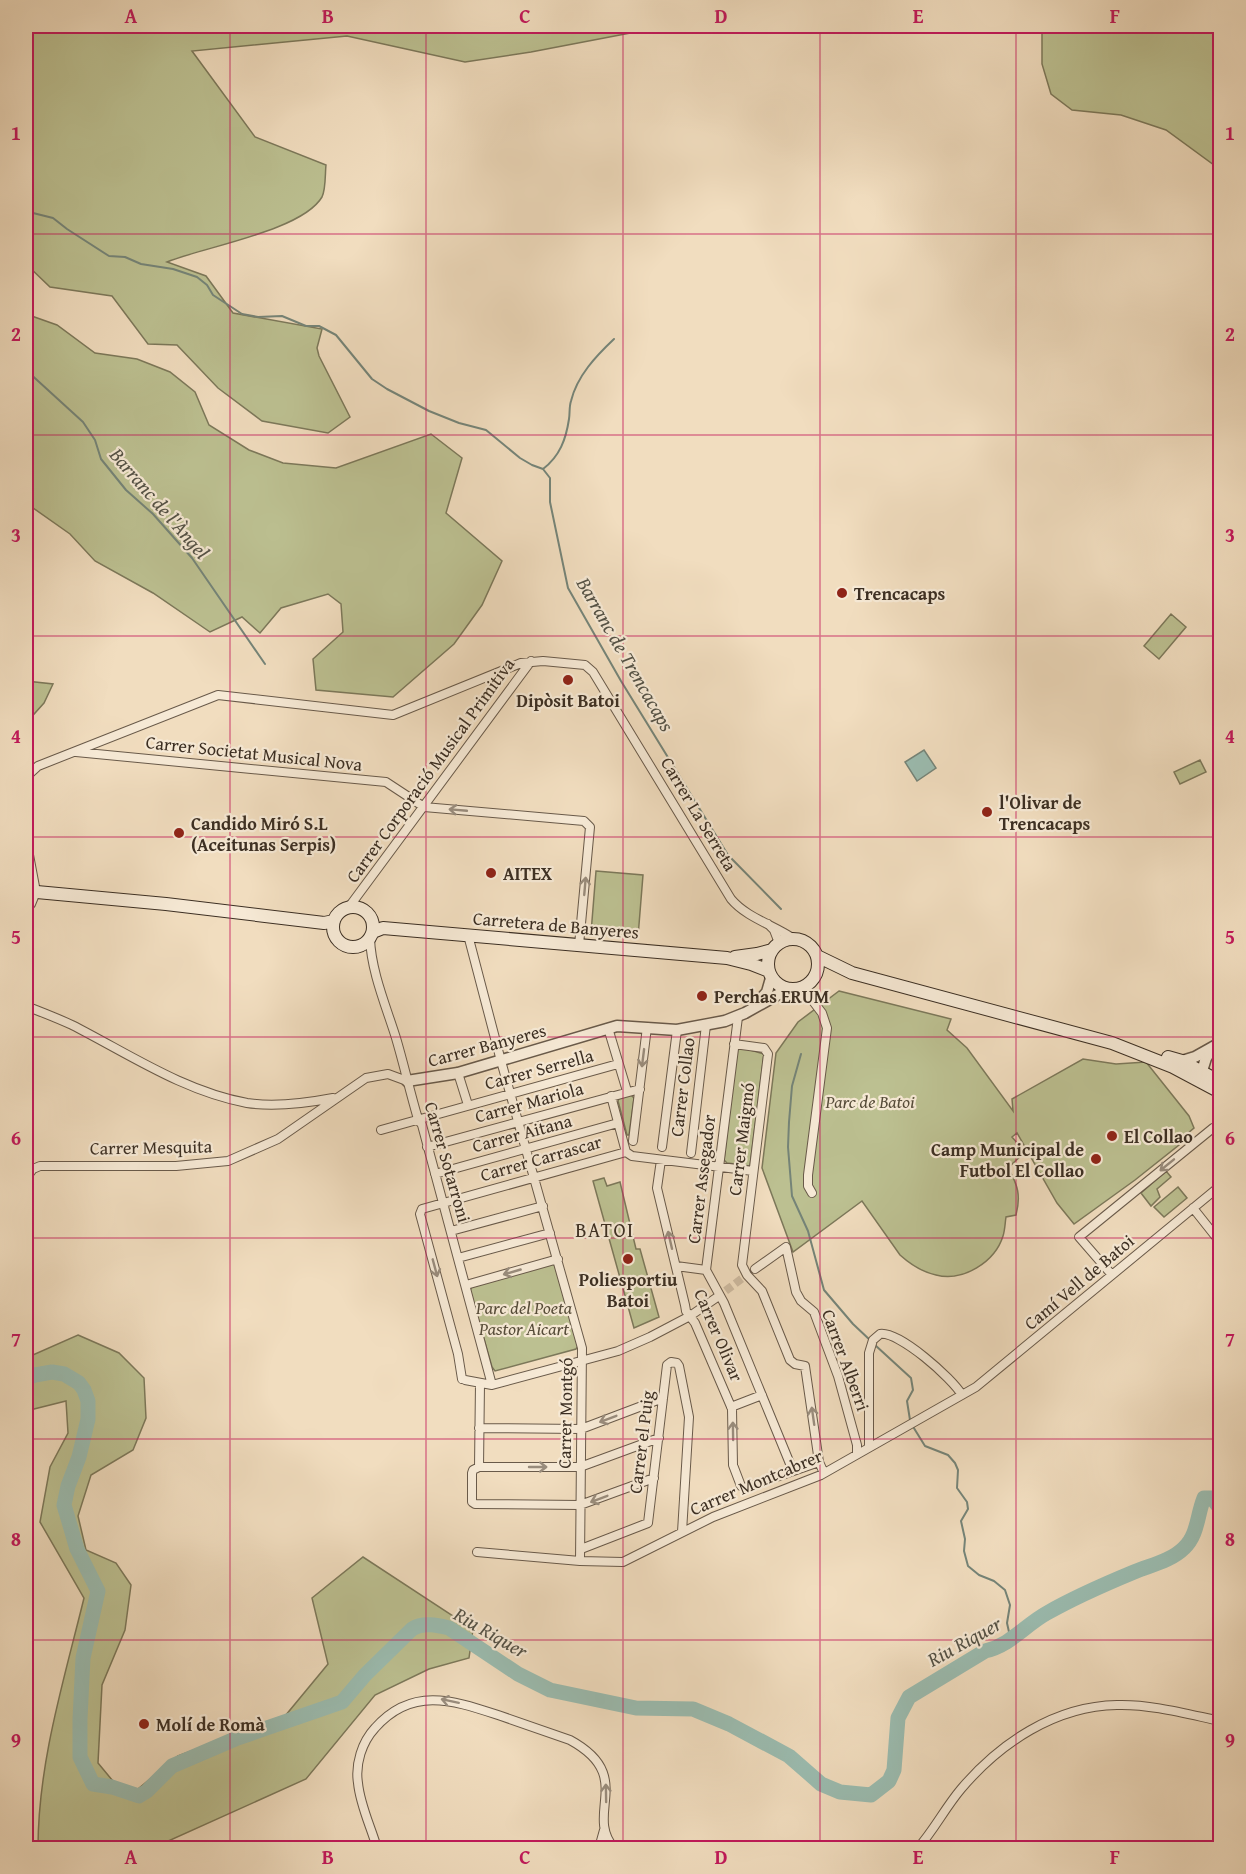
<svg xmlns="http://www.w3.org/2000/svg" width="1246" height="1874" viewBox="0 0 1246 1874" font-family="'Gentium Book Plus',serif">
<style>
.green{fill:#bcc091;stroke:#7c785a;stroke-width:1.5}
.water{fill:#9bbcb0;stroke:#758478;stroke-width:1.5}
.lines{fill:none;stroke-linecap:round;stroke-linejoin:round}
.stream{stroke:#758478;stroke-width:2}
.river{stroke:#9bbcb0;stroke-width:15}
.minor-tunnel{stroke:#cdbaa0;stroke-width:8;stroke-dasharray:8 4;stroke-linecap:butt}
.minor-casing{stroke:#695a4a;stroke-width:10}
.tertiary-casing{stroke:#695a4a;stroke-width:13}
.secondary-casing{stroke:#3c2f23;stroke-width:14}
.minor{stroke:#f6e9d5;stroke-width:8}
.tertiary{stroke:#f6e9d5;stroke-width:10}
.secondary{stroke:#f6e9d5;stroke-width:12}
.oneway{stroke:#998c7c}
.grid{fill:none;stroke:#c2185b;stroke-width:1.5;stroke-opacity:0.55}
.poi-dot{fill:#8f2418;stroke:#f6e9d5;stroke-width:2}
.labels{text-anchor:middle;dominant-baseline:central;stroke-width:4.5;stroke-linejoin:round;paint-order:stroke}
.poi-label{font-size:18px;font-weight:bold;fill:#3c2f23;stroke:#f6e9d5;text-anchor:start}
.street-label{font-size:18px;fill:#3c2f23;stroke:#f6e9d5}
.park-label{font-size:18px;font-style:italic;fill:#564c39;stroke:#f6e9d5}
.water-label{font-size:20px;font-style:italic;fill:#545246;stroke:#f6e9d5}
.neighbourhood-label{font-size:20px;letter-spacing:1.5px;fill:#3c2f23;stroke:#f6e9d5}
.neatline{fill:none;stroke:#c2185b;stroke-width:2}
.grid-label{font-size:20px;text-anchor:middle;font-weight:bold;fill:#c2185b}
</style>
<rect width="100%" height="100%" fill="#f1ddbf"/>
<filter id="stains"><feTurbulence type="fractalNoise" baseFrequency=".00333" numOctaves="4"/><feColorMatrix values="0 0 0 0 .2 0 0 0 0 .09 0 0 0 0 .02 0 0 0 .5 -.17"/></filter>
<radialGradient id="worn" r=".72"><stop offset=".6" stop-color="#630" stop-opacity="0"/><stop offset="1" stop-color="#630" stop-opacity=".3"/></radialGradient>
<path class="green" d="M26 26H667L531 52 465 62 347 36 192 51 255 137 326 165C325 173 326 189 322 197 302 231 203 247 167 262L206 276 233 313 322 329 317 348 319 356 350 417 328 433 262 421 218 388 177 345 148 344 112 296 50 287 26 264Z
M1042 26H1220V165H1214L1166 130 1121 115 1072 110 1051 94 1042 64Z
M26 314 57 325 95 353 137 359 170 372 195 392 209 425 249 450 283 463 336 468 431 434 462 458 446 513 502 561 482 605 454 644 393 697 316 690 313 659 343 632 341 604 328 594 281 608 260 633 242 617 210 632 153 593 95 561 70 534 26 503Z
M1171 614 1186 627 1159 659 1144 646Z
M26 681 53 684 44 703 26 723Z
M1200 760 1206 772 1180 784 1174 772Z
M596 871 643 875 638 937 591 933Z
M839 991 951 1019 947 1030 967 1048 1013 1111 1012 1099 1083 1059 1116 1064 1146 1062 1189 1116 1194 1128 1187 1134 1189 1137 1135 1180 1074 1224 1057 1203 1017 1133 1012 1137 1025 1152 1008 1168C1018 1185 1021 1196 1016 1215L1006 1217C1005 1223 1005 1230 1003 1236 995 1262 963 1282 936 1275 922 1272 910 1264 900 1255L862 1201 793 1252 762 1168 776 1053 798 1022Z
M740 1047 764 1054 750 1166 727 1163 724 1160 737 1049Z
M631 1095 634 1098 629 1135H627L618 1101 619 1098Z
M1166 1171 1171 1177 1157 1189 1160 1197 1151 1206 1141 1193Z
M604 1178 607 1186 620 1182 636 1249H640L659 1317 634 1328 593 1181Z
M1178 1187 1187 1198 1164 1217 1154 1207Z
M553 1264 555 1266 578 1346 576 1349 495 1371 492 1367 470 1290 472 1287Z
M78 1335 119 1353 144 1378 146 1418 133 1450 91 1475 78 1516 86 1550 116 1563 131 1585 125 1630 102 1685 98 1763 127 1798 178 1756 285 1716 328 1664 312 1598 363 1557 473 1629 469 1658 429 1669 375 1695 306 1779 155 1847 38 1848C38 1763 64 1680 84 1598L40 1522 50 1467 68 1433 66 1401 26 1411V1358Z"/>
<path class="water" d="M924 750 936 768 917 781 905 762Z"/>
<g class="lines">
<path class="stream" d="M26 209 33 213 53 218 67 229 109 256 125 257 141 264 173 269 197 277 207 285 213 295 242 314 258 317 282 316 306 326H319L336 335 372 379 387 389 429 411 459 423 486 430 520 458 532 465 543 469 550 478V502L568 588 621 681 728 855 781 909
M26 370 83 422 95 440 101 459 126 490 153 514 192 558 265 664
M543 469C560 456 566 439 569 419 570 413 569 407 571 401 577 376 596 356 614 339
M801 1054 792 1086 789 1122 788 1147 792 1196 808 1231 824 1290 853 1324 871 1341
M875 1345 911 1378 913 1390 907 1401 910 1420
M912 1425 925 1446 948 1455 955 1463 958 1470 957 1488 967 1502 968 1509 961 1521 965 1539 964 1551 968 1566 979 1575 994 1581 1005 1590 1010 1605 1007 1623 1011 1641"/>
<path class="river" d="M26 1379 35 1375 52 1372 64 1374 79 1383 84 1390 88 1401V1419L79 1457 68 1486 64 1505 77 1549 98 1591 83 1658 80 1719V1757L93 1784 112 1787 139 1796 147 1791 172 1766 235 1739 342 1702 365 1675 412 1629C423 1622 437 1625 449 1628L518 1674 550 1690 636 1708 693 1709 729 1724 789 1756 821 1784 840 1792 871 1795 889 1781 894 1770 898 1718 909 1697 985 1651C1011 1645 1025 1625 1047 1613 1075 1597 1105 1584 1134 1572 1151 1565 1171 1561 1184 1548 1198 1535 1197 1515 1204 1498H1212L1220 1508"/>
<path class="minor-tunnel" d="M716 1298 752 1271"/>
<g class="minor-casing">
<path id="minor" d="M76 752 386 782 424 807 584 821 590 827 579 945
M26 777 38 766 218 695 393 715 521 663 543 661 585 665 593 672 731 899C747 918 774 925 794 939
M26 839 36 892 31 904 26 910
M349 907 531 661
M768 924 774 930 779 943
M468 935 501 1061 582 1348 580 1561
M370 938C371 971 386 1006 396 1038 404 1065 410 1092 418 1119L422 1125 492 1385
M803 988 822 1013 827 1028 808 1175V1186L812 1193
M26 1006C41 1012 57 1018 72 1025 129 1054 183 1091 247 1103 274 1107 307 1103 333 1098
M738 1017 706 1270 724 1303 793 1471
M608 1028 627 1091
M734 1044 764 1048 768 1054 742 1265 747 1275 762 1291 790 1360 795 1364 805 1366 819 1462 824 1473
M458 1073 468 1105
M611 1096 626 1152
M381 1130 618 1064
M633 1141 647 1027
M427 1147 640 1089
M662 1147 677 1030
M691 1153 706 1025
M661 1160 657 1188 685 1305 686 1311 695 1323 732 1409 733 1465 741 1486 745 1488 819 1462
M435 1174 618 1123
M26 1178 33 1169 40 1166H176L228 1161 278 1139 366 1078 388 1074 407 1081
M1193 1208 1220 1242
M451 1231 543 1206
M458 1258 550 1233
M676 1266 706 1270
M755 1269 786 1247 796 1292 801 1301 814 1312 838 1376 857 1445V1454
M1112 1275 1079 1237 1213 1128
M466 1285 558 1259
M462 1379 458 1354 420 1214 422 1209 626 1152 632 1156 753 1171
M465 1380 492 1385 618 1351 650 1337 690 1316 716 1298
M480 1383 479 1467 473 1470 472 1473V1502L475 1504 580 1505 654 1478
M731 1407 762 1395
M479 1428 581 1429 663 1398
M869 1447V1353L873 1340 880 1334C899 1331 952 1378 962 1395
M479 1467H580L659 1438
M581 1549 648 1523 667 1365 671 1362 677 1363 679 1366 689 1417 682 1532
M477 1552 580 1561 623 1562 713 1517 821 1475 976 1387 1220 1186
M377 1848C371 1827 360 1805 358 1783 355 1764 362 1742 375 1728 413 1685 455 1701 501 1716 524 1724 547 1732 570 1740 636 1776 584 1813 614 1848
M599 1848 604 1830
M918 1848C934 1830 945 1808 961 1789 1000 1743 1055 1706 1117 1705 1151 1704 1187 1714 1220 1721"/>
</g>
<g class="tertiary-casing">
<path id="tertiary" d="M757 1003 767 992 771 978
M1182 1061 1195 1057 1220 1043
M1202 1071 1206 1058 1213 1047
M407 1081 458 1073 617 1026 677 1030 725 1021 745 1013 788 989"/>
</g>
<g class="secondary-casing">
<path id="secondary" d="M26 891 166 904 324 923 334 921
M333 927a20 20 0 1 1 40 0a20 20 0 1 1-40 0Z
M373 932 383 928 727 958 751 964 769 971
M768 964a25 25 0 1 1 50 0a25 25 0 1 1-50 0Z
M817 956 852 973 1112 1043 1173 1067 1220 1092
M735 957 757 954 772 950
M1168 1057 1182 1061 1220 1082"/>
</g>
<use href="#minor" class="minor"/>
<use href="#tertiary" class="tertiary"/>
<use href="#secondary" class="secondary"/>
</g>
<defs><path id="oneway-shaft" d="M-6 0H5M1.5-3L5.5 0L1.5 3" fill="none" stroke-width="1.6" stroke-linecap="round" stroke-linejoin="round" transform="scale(1.5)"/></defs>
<g class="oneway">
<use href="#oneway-shaft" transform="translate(458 810) rotate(-175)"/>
<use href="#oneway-shaft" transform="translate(585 886) rotate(-85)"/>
<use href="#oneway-shaft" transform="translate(643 1058) rotate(97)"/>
<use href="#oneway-shaft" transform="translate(1167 1165) rotate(141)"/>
<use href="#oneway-shaft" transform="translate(670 1240) rotate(-103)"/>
<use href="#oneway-shaft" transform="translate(435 1268) rotate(75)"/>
<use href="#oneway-shaft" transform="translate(512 1272) rotate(164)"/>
<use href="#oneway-shaft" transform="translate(813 1416) rotate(-98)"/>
<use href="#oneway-shaft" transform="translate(608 1419) rotate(159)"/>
<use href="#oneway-shaft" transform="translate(733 1431) rotate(-91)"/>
<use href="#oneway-shaft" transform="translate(538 1467)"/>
<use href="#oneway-shaft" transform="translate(599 1499) rotate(159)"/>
<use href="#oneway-shaft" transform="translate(450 1701) rotate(-168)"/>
<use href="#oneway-shaft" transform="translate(606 1793) rotate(-91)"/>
</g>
<path class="grid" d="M230 26V1848M426 26V1848M623 26V1848M820 26V1848M1016 26V1848M26 234H1220M26 435H1220M26 636H1220M26 837H1220M26 1037H1220M26 1238H1220M26 1439H1220M26 1640H1220"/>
<g class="poi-dot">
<circle cx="842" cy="593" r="6"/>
<circle cx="568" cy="680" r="6"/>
<circle cx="987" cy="812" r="6"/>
<circle cx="179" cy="833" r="6"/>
<circle cx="491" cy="873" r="6"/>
<circle cx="702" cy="996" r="6"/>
<circle cx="1112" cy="1136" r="6"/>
<circle cx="1096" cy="1159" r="6"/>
<circle cx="628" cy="1259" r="6"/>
<circle cx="144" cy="1724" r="6"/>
</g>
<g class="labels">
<g class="poi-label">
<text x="854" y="593">Trencacaps</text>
<text x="568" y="700" text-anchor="middle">Dipòsit Batoi</text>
<text x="999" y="802">l'Olivar de<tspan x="999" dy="21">Trencacaps</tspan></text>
<text x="191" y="823">Candido Miró S.L<tspan x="191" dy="21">(Aceitunas Serpis)</tspan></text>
<text x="503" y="873">AITEX</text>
<text x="714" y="996">Perchas ERUM</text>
<text x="1124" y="1136">El Collao</text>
<text x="1084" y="1149" text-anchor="end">Camp Municipal de<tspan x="1084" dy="21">Futbol El Collao</tspan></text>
<text x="628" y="1279" text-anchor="middle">Poliesportiu<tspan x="628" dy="21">Batoi</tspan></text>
<text x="156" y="1724">Molí de Romà</text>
</g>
<g class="street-label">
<text transform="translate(254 753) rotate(6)">Carrer Societat Musical Nova</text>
<text transform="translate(430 770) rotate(-54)">Carrer Corporació Musical Primitiva</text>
<text transform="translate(699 814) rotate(59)">Carrer La Serreta</text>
<text transform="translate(556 925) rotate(5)">Carretera de Banyeres</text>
<text transform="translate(487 1045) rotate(-15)">Carrer Banyeres</text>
<text transform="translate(539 1069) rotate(-15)">Carrer Serrella</text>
<text transform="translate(682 1087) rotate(-83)">Carrer Collao</text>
<text transform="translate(529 1102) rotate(-15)">Carrer Mariola</text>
<text transform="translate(522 1133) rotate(-15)">Carrer Aitana</text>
<text transform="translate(741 1139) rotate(-83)">Carrer Maigmó</text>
<text transform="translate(151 1147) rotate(-1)">Carrer Mesquita</text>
<text transform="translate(541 1158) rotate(-16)">Carrer Carrascar</text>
<text transform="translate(448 1162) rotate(74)">Carrer Sotarroni</text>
<text transform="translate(701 1179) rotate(-83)">Carrer Assegador</text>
<text transform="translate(1079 1282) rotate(-40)">Camí Vell de Batoi</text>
<text transform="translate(719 1335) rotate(67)">Carrer Olivar</text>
<text transform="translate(846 1360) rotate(70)">Carrer Alberri</text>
<text transform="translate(565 1413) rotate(-89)">Carrer Montgó</text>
<text transform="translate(641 1442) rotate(-83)">Carrer el Puig</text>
<text transform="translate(756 1482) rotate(-23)">Carrer Montcabrer</text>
</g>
<g class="park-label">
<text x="870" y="1101">Parc de Batoi</text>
<text x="524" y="1307">Parc del Poeta<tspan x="524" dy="21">Pastor Aicart</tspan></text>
</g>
<g class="water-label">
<text transform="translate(160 503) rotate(49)">Barranc de l'Àngel</text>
<text transform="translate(626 654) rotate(60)">Barranc de Trencacaps</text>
<text transform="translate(491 1632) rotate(30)">Riu Riquer</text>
<text transform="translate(964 1641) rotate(-29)">Riu Riquer</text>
</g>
<g class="neighbourhood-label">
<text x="605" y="1229">BATOI</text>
</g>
</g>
<rect width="1246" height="1874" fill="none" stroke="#f1ddbf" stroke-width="66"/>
<rect x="33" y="33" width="1180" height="1808" class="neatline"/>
<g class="grid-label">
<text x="131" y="23">A</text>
<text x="328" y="23">B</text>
<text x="525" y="23">C</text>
<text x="721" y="23">D</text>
<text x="918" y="23">E</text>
<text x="1115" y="23">F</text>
<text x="16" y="140">1</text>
<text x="1230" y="140">1</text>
<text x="16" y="341">2</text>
<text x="1230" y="341">2</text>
<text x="16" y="542">3</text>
<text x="1230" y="542">3</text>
<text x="16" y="743">4</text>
<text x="1230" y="743">4</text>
<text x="16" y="944">5</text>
<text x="1230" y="944">5</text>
<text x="16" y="1145">6</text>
<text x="1230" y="1145">6</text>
<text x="16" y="1346">7</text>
<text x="1230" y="1346">7</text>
<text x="16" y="1546">8</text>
<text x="1230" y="1546">8</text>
<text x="16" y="1747">9</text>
<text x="1230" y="1747">9</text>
<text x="131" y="1864">A</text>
<text x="328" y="1864">B</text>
<text x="525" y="1864">C</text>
<text x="721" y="1864">D</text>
<text x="918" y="1864">E</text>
<text x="1115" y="1864">F</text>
</g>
<rect width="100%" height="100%" filter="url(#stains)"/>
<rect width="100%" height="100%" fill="url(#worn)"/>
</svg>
